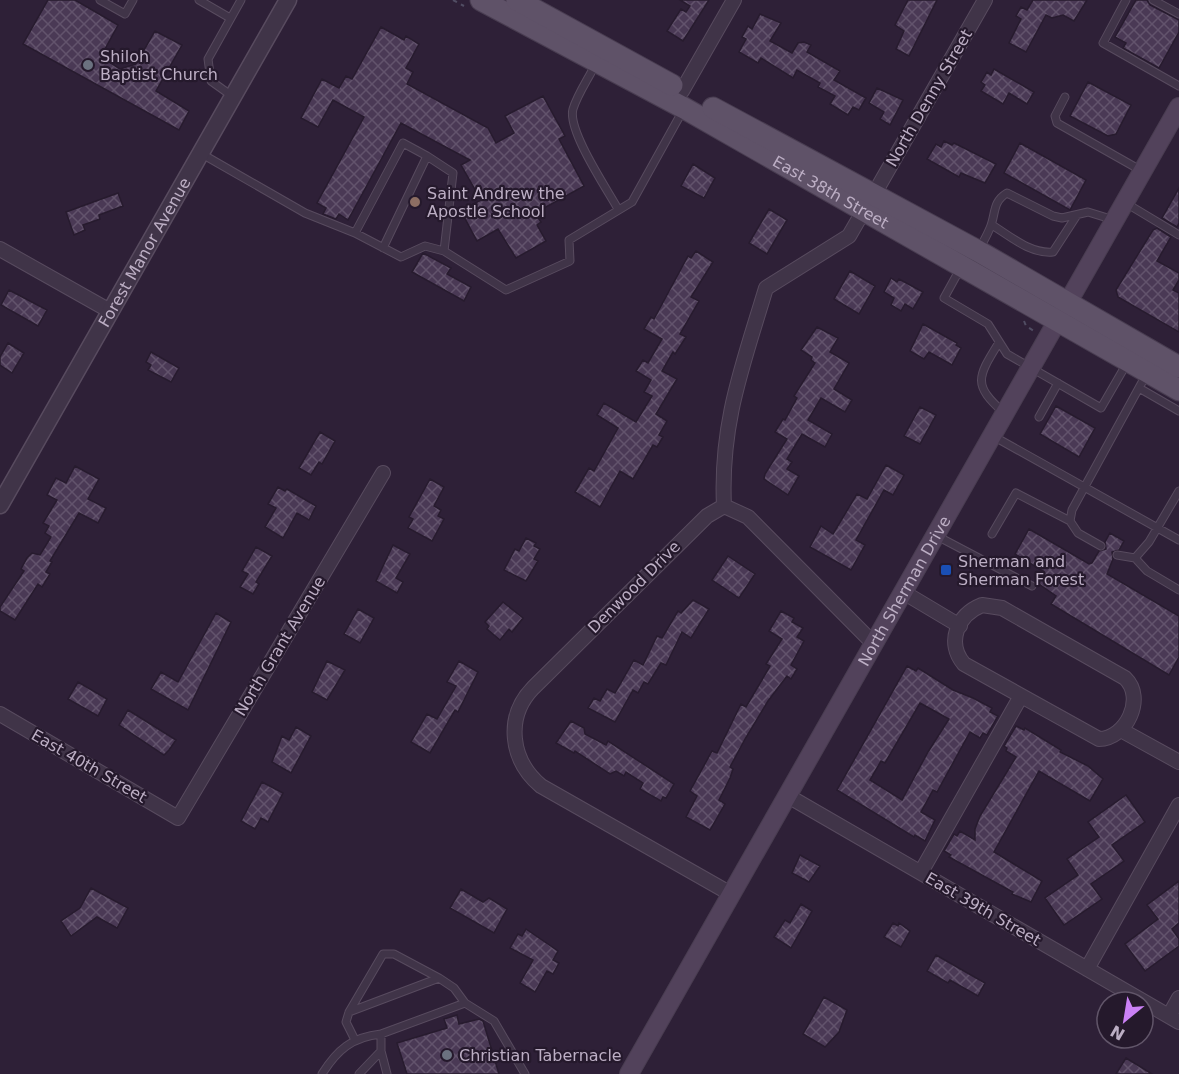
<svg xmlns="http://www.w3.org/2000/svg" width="1179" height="1074" viewBox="0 0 1179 1074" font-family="'DejaVu Sans',sans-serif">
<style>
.building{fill:url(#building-cross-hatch);stroke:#271b2e;stroke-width:1.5;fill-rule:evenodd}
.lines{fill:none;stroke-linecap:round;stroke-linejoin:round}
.service-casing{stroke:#584b5f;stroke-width:9}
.minor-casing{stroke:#584b5f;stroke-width:16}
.tertiary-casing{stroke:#584b5f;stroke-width:19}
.secondary-casing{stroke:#493d51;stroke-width:20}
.primary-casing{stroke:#493d51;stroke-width:23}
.path{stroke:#514d63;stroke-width:2;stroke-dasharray:4.5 4.5;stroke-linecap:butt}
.service{stroke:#403448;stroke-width:7}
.minor{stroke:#403448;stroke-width:14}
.tertiary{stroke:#403448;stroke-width:16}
.secondary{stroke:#52425b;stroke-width:18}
.primary{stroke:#5f5268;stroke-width:21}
.worship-dot{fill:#6b7280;stroke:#25192c;stroke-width:2}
.education-dot{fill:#8d6e63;stroke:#25192c;stroke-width:2}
.transit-dot{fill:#1a4fb4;stroke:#25192c;stroke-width:2}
.labels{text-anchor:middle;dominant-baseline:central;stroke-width:4.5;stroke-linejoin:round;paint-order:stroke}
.poi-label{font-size:16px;fill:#bcaec4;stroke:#25192c;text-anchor:start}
.street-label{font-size:16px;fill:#bcaec4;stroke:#25192c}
</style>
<defs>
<pattern id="building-cross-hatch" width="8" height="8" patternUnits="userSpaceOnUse" patternTransform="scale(1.5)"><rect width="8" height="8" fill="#4a3955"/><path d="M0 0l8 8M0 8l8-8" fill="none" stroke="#62536c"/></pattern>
</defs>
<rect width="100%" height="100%" fill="#2e2037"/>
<path class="building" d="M48 0H75L118 25 105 49 109 62 120 69 136 64 155 31 182 45 156 91 189 111 179 130 23 44Z
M680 0H709L683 41 667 31 681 9 686 12 690 6Z
M908 0H937L909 56 896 49 904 31 895 25Z
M1033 0H1087L1074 21 1063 15 1052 18 1046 15 1026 52 1009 43 1021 19 1016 16 1021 7 1027 10Z
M1136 0H1147L1150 5 1179 20V32L1159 68 1123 48 1126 43 1115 37Z
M760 14 781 23 770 41 792 53 798 43 804 42 811 45 807 52 840 71 834 80 866 98 859 110 853 107 848 115 830 104 835 96 818 87 820 83 797 70 793 78 761 58 758 63 739 52 746 39 742 37 748 26 752 29Z
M381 27 404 40 406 36 419 44 406 68 413 72 407 84 488 128 496 143 514 133 505 116 543 96 565 136 559 139 584 186 535 213 541 222 537 225 546 241 516 258 498 229 477 241 461 211 481 200 461 165 470 160 401 123 348 220 339 214 336 219 323 214 326 208 317 203 364 117 333 100 318 127 301 118 322 79 339 88 346 76 352 79Z
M994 69 1034 92 1027 104 1009 93 1003 104 981 91 985 85 981 82 987 72 991 75Z
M1088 82 1131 105 1116 134 1108 136 1070 116Z
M877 88 903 100 890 125 880 119 884 112 869 103Z
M944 141 952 145 954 143 996 164 985 183 961 173 959 177 927 159 936 144 941 147Z
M1020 143 1086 180 1070 210 1004 173Z
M693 164 715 178 704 198 681 186Z
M1179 188V223L1177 227 1162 218Z
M118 193 123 206 99 215 100 219 83 225 85 230 74 235 66 212Z
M769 209 787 220 767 254 749 243Z
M1157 228 1171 237 1157 261 1179 273V280L1173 290 1179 293V332L1118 297 1116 290 1153 230Z
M696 251 713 262 691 297 699 301 680 334 686 337 675 354 673 352 662 371 677 379 656 414 667 421 659 435 663 437 657 447 653 445 633 479 620 471 600 507 575 492 589 468 594 471 618 428 597 415 604 403 636 422 652 396 644 392 651 380 636 371 643 360 648 363 662 339 644 329 651 317 654 319 688 256 691 258Z
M423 253 451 268 447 274 471 287 464 301 412 272Z
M850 271 875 286 859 314 834 299Z
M891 278 897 282 899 279 923 292 913 309 905 304 901 311 891 305 894 298 884 292Z
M9 290 47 310 38 326 1 305Z
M923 324 957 343 956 345 961 348 952 365 929 352 924 359 910 351Z
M817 327 838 338 830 352 849 363 834 389 852 400 845 412 821 398 808 420 832 434 825 447 802 434 787 459 792 462 787 469 799 476 788 495 764 479 765 474 787 439 775 432 783 419 785 420 797 398 794 396 815 363 811 360 812 357 801 350Z
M8 343 24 353 12 373 0 365V357Z
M151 352 179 368 171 382 148 370 151 365 146 362Z
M1056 406 1095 428 1079 457 1040 434Z
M920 407 936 415 920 444 904 436Z
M320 432 335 441 322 464 319 462 311 475 299 468Z
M886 465 904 475 893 495 884 490 856 540 865 545 851 570 810 547 821 526 833 534 857 494 867 499Z
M75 466 99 479 88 499 106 508 98 523 79 513 50 561 52 562 46 572 50 574 42 587 38 584 15 620 0 611V607L24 571 21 569 27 558 32 553 40 555 51 537 45 533 49 526 43 523 57 500 47 495 56 478 66 483Z
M430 479 444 487 434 506 441 510 438 516 444 519 432 541 408 528 413 519 409 517Z
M278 487 285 491 287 489 316 506 309 520 297 513 283 538 265 527 276 508 268 504Z
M1029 529 1089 564 1092 563 1099 551 1106 549 1105 542 1110 533 1124 541 1119 550 1112 552 1113 559 1107 574 1179 616V657L1169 675 1051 604 1056 596 1036 582 1043 571 1015 554Z
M526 538 536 543 534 546 540 549 534 559 538 561 526 581 504 570 515 549 519 551Z
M393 545 410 554 396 578 403 582 397 593 376 581Z
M256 547 272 556 256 582 259 584 253 594 240 587 248 574 242 571Z
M728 556 755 574 739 598 712 580Z
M693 600 709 609 691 638 682 632 666 665 661 663 648 684 644 682 638 693 633 690 615 722 588 708 594 698 600 701 607 689 615 693 634 660 643 665 657 636 662 638 678 611 681 613Z
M503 602 523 618 512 632 509 629 500 640 487 629 489 626 485 622Z
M358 609 374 618 360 643 344 634Z
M781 611 794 618 792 622 803 628 797 637 804 641 791 665 797 669 791 679 787 676 768 701 745 739 730 767 733 769 730 778 719 800 725 804 710 830 686 817 697 796 690 791 712 751 717 753 741 704 746 707 766 673 770 666 766 664 782 639 769 631Z
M216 613 231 622 188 710 151 689 161 672 178 682Z
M327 661 345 670 327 700 312 692Z
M459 661 478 672 458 712 455 710 430 753 411 742 427 714 437 719 456 686 447 682Z
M907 666 916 671 918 668 953 690 973 698 992 708 990 712 998 716 987 735 983 733 980 738 970 732 937 792 933 790 921 812 935 820 925 841 915 835 914 837 837 790ZM920 703 949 719 928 752 902 800 870 780 881 761 885 763Z
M78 682 107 699 98 716 68 699Z
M128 710 176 740 169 750 164 755 119 725Z
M571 721 584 728 585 734 606 745 608 741 674 784 666 798 663 797 661 801 640 789 643 783 626 772 624 776 616 771 610 774 575 751 574 753 556 743Z
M1016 726 1024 730 1025 728 1061 750 1060 752 1088 766 1103 779 1090 801 1039 771 994 852 1042 881 1031 902 1012 894 1013 892 949 857 951 855 944 851 954 834 957 836 960 831 975 840V829L980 816 1016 757 1006 751 1007 748 1004 746Z
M296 727 311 736 291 773 272 762 282 736 289 740Z
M262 782 283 793 268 822 261 818 255 829 241 821Z
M1126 795 1145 822 1112 845 1124 861 1091 884 1102 899 1064 925 1045 898 1078 875 1067 859 1099 837 1088 822Z
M800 855 820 866 809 882 792 873Z
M1179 881V923L1172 929 1179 939V946L1145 971 1125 944 1158 919 1147 905Z
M91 888 128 908 117 928 97 917 71 936 61 921 80 908Z
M461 889 483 902 489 898 507 909 494 933 450 908Z
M801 904 812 911 791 948 774 937 785 920 790 923Z
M893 923 898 926 899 923 910 931 901 947 884 937Z
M526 929 558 951 553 960 559 963 553 974 547 971 535 992 520 983 533 960 510 948 518 934 522 936Z
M936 955 985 983 978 996 950 980 948 983 927 971Z
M824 997 847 1010 839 1032 825 1047 803 1034Z
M457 1015 459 1024 479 1019 483 1021 499 1074H407L397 1043 447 1028 444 1019Z
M1126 1058 1152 1074H1116Z"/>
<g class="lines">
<g class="service-casing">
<path id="service" d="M100 0 125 14 133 0
M199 0 230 18
M1126 0 1103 43 1179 86
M1153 0 1179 14
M596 63C589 78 578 93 573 109 567 130 607 189 618 209
M232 96 211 81 208 59 241 0
M1065 97 1055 116 1057 123 1142 171
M202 154 305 213 355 233 401 257 425 246 444 251 506 290 570 261 569 240 632 202 682 112
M1124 202 1179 235
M992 225C1010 236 1030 254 1053 252L1077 215
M355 233 403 143 427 156
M383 248 427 156 453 173 444 251
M978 250C983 243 987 235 990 228 996 214 992 202 1007 193L1053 216 1062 218 1088 212 1114 220
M960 269 944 298 988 324 1007 354 1101 408 1127 363
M998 344C977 378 973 385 1004 413
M1139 388 1179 411
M1039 417 1058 383
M993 436 1179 540
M1070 521 1072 510 1146 375
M992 534 1016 493 1070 521 1078 533 1101 546
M937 536 1032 586
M1117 555 1135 558 1149 542 1179 491
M1135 558 1147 571 1179 590
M465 1003 494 1021 525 1074
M349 1012 383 954H394L439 978
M355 1040 346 1022 349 1012 439 978 454 988 465 1003 381 1034V1051L387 1074
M322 1074C337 1050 352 1037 381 1034
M359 1074 381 1051"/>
</g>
<g class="minor-casing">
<path id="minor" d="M682 91 734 0
M873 196 985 0
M0 249 110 311
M724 506 707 516 533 688C505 717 510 760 541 786L731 894
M724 506C720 423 743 365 766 288L849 236 864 210
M724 506 748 517 874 644
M903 592 960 626
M982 605 1002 608 1125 678C1146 698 1126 739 1099 739L964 664C946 643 957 615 982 605Z
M0 714 178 818 383 473
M1121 730 1179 762
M788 796 1179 1022
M921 872 1021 696
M1087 969 1179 805
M1169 1016 1179 998"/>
</g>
<g class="tertiary-casing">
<g id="tertiary">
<path id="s1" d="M0 505 288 0"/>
</g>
</g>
<g class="secondary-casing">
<g id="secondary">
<path id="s2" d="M629 1074 1179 107"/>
</g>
</g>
<g class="primary-casing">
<g id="primary">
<path id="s3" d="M481 0 684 108 1179 390"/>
<path d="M517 0 672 85"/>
<path d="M713 108 978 251 1179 367"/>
</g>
</g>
<path class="path" d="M453 0 464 6
M1024 321 1026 326 1034 331"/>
<use href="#service" class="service"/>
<use href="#minor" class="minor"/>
<use href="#tertiary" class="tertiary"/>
<use href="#secondary" class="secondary"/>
<use href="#primary" class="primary"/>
</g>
<g class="worship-dot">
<circle cx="88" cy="65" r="6"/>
<circle cx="447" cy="1055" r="6"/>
</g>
<circle class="education-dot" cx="415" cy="202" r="6"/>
<rect class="transit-dot" x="940" y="564" width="12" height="12" rx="3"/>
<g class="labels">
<g class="poi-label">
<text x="100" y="56">Shiloh<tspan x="100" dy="18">Baptist Church</tspan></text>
<text x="427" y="193">Saint Andrew the<tspan x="427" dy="18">Apostle School</tspan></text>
<text x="958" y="561">Sherman and<tspan x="958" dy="18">Sherman Forest</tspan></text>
<text x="459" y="1055">Christian Tabernacle</text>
</g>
<g class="street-label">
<text transform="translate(929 98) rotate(-60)">North Denny Street</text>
<text stroke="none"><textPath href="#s3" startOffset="399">East 38th Street</textPath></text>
<text stroke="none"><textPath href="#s1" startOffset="291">Forest Manor Avenue</textPath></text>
<text transform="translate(634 587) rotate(-45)">Denwood Drive</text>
<text stroke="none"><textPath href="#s2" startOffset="556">North Sherman Drive</textPath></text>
<text transform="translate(280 646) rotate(-59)">North Grant Avenue</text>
<text transform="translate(89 766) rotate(30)">East 40th Street</text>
<text transform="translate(983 909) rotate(30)">East 39th Street</text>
</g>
</g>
<g transform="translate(1125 1020) rotate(210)"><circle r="28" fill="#25192c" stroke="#615569" stroke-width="1.5"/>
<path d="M0-4.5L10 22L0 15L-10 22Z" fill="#cb81f6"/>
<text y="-9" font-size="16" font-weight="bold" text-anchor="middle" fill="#bcaec4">N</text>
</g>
</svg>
